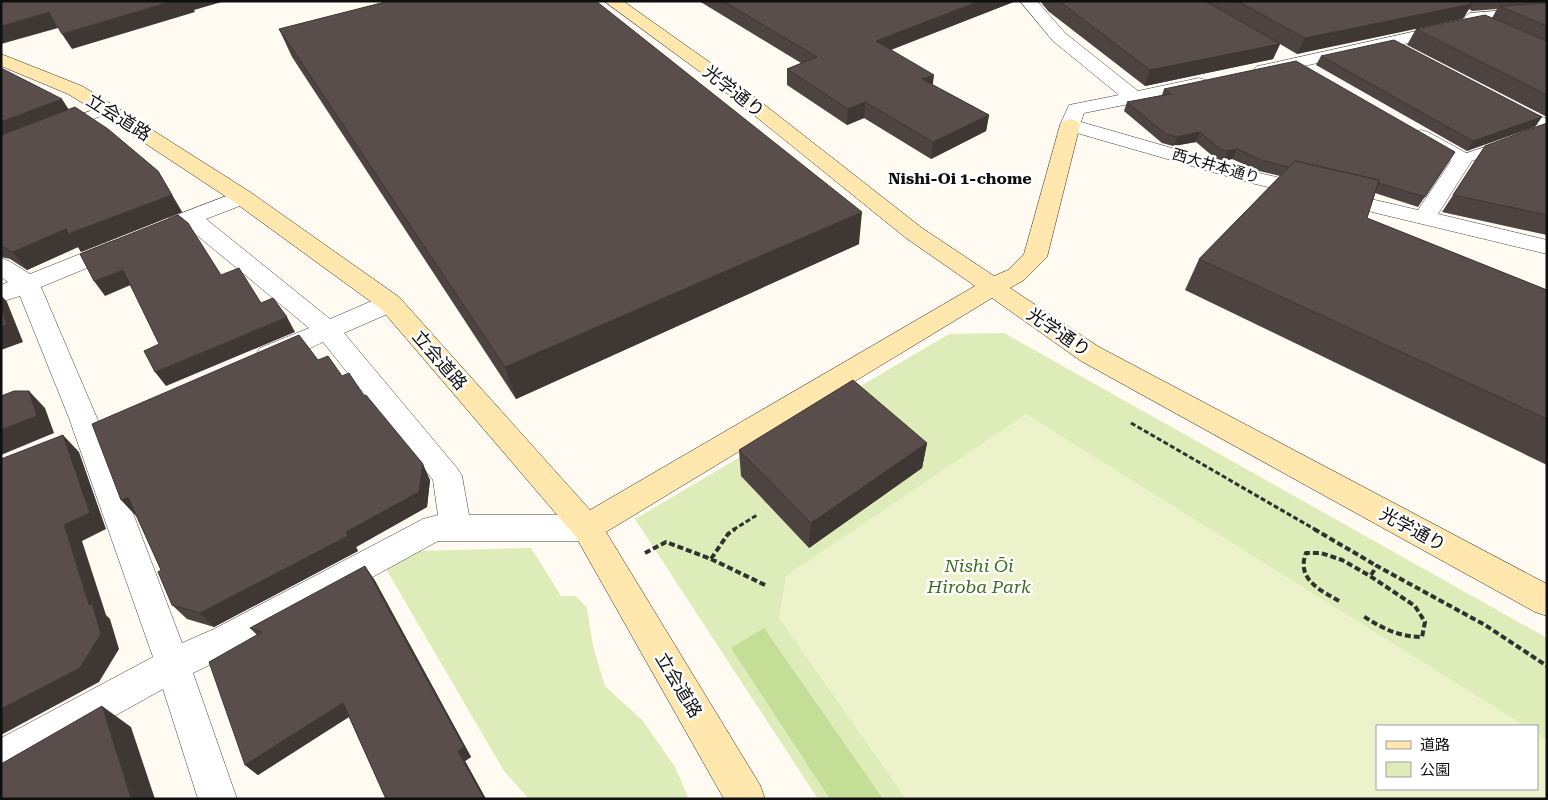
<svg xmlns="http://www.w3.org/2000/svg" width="1548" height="800" viewBox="0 0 1548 800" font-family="'Roboto Serif','Noto Sans JP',serif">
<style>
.green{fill:#ddecb9;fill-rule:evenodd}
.forest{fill:#c4de97}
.pitch{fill:#ecf3cb}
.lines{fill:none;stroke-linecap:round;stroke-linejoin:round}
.lane-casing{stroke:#424242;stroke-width:1}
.street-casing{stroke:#424242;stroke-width:1}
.secondary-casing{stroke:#313131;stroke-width:1}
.path-far1{stroke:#313131;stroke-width:3;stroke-dasharray:5 2.5;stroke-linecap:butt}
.path{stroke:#313131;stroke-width:4;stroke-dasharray:6 3;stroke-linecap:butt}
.lane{fill:#fff;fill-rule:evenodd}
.street{fill:#fff;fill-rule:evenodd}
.secondary{fill:#ffe7ad;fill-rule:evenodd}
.wall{fill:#4d4340}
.shaded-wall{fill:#3e3734}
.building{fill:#594e4b;stroke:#3e3734}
.labels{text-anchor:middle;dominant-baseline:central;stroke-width:5;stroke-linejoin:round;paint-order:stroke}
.far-street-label{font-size:15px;fill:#0f0f0f;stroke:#fff}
.far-neighbourhood-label{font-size:16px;font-weight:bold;fill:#0f0f0f;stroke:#fff}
.street-label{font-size:18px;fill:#0f0f0f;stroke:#fff}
.park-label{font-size:18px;font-style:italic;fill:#3b6c1b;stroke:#fff}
</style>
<rect width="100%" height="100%" fill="#fffaf2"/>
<path class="green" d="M1004 333 1547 638V799H818L635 519 949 334ZM1377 726H1537V789H1377Z
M531 548 561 596H576L587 608 593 646 605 686 643 721 675 767 689 799H529L504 771 386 569 419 551Z"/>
<path class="forest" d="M764 628 883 799H830L731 648Z"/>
<path class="pitch" d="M1026 414 1525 726H1377V789H1537V733L1547 740V799H906L779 618 786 576Z"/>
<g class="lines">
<g class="lane-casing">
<path id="lane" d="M1547 7V15L1470 21 1464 17 1470 13Z
M106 105 111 106 113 109 111 112 68 129H58L56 126 58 123Z
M1515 105 1547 119V129L1510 112 1508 109 1510 106Z
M1503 141 1508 142 1510 145 1508 148 1463 164 1458 162 1455 159 1458 156Z"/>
</g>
<g class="street-casing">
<path id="street" d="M1020 1H1037L1065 33 1138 91 1199 78 1206 80 1208 84 1206 88 1199 90 1084 113 1081 122 1259 173 1418 210 1451 161 1414 140 1411 136 1414 132 1421 130 1428 132 1470 155 1473 159 1438 214 1547 240V254L1247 182 1063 129 1060 125 1069 105 1119 95 1053 41Z
M1448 24 1454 25 1456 29 1454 33 1263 75 1257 74 1254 70 1257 66 1263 65Z
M242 190 250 192 253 197 250 202 206 219 330 319 381 297 390 295 399 297 402 303 399 309 344 333 457 468 462 476 469 515H587L598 519 603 528 598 537 587 541H438L238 651 193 673 237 799H198L163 689 14 772 1 778V738L153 657 69 418 20 296 1 302V285L8 282 1 277V258L9 261 30 274 110 242 118 240 126 242 130 247 126 252 41 287 97 418 182 643 214 629 423 519 438 515 433 480 323 342C305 350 280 367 260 362L256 355 260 348 309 328 187 227 177 230 169 228 166 223 169 218Z"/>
</g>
<g class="secondary-casing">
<path id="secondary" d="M604 1H623L715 66 922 228 994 276 1008 270 1024 254 1060 125 1063 121 1070 119 1077 121 1080 125 1047 257 1024 280 1010 288 1099 347 1547 584V616L1535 612 1081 361 992 298 606 532 760 785 765 799H724L576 537 381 309 234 202 99 113 68 94 1 66V54L82 86 113 105 250 192 399 297 590 510 975 286 906 238 703 74Z"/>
</g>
<path class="path-far1" d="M1131 423 1316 530
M733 530 757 515"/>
<path class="path" d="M1314 529 1377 566
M645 553 666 542 711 559 728 534 735 529
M711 559 767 586
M1371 575 1377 566 1485 625 1547 666
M1339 601C1320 590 1296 579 1306 553H1321L1342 560 1370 576 1415 606 1425 622 1422 637C1399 637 1381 628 1362 615"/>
<use href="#lane" class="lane"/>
<use href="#street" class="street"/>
<use href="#secondary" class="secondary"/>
</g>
<path class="wall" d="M699 1H1016L891 50 933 85 989 115 986 131 931 159 864 118 847 125 787 85V69L801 63Z
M1040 1H1547V117L1407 45 1416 29 1492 18 1497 9 1472 11 1469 9 1297 54 1280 44 1273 59 1145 86 1048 11Z
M279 29 859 244 516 399 292 57Z
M1321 56 1542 117 1467 151 1316 65Z
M1 68 69 110 168 188 182 212 81 252 78 247 27 270 10 259 1 257Z
M1164 89 1455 152 1418 207 1375 193 1367 218 1547 290V465L1185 290 1199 259 1280 176 1259 171 1232 159 1223 161 1216 159 1196 142 1173 146 1162 143 1124 111 1127 102 1162 95Z
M1547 123V235L1442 212 1485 146Z
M318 360 342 376 364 396 430 480 427 507 356 547 358 551 214 627 187 619 172 605 161 570 136 515V516Z
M927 443 922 468 809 548 741 476 739 450Z
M374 579 471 757 465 761 486 799H386L349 717 258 775 245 765 257 635 250 628Z"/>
<path class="shaded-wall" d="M172 1H225L194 10 195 12 72 49 62 34Z
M980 1H1016L874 56 876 41Z
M1472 4 1463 19 1297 54 1305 38Z
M49 12 58 28 1 44V26Z
M1280 44 1273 59 1145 86 1150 70Z
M934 75 932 91 922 79Z
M62 99 73 116 1 144V122Z
M865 102 864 118 847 125 848 109Z
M989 115 986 131 931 159 933 142Z
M1542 117 1535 127 1467 151 1473 141Z
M1200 132 1196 142 1173 146 1177 137Z
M1237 149 1232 159 1223 161 1228 151Z
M158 171 182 212 81 252 78 247 27 270 13 252Z
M862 212 859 244 516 399 505 367Z
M123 270 133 284 105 296 94 281Z
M1 295 7 302 23 342 1 350Z
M287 317 295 332 166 386 155 372Z
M29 391 45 408 54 433 1 455V430Z
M63 435 79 452 106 529 82 541 106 615 110 619 119 649 99 682 1 735V709L89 605 64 525Z
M927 443 922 468 809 548 811 523Z
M423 464 430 480 427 507 356 547 358 551 214 627 200 613 346 532Z
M128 497 143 512 136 516 121 500Z
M365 566 374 579 471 757 465 761 486 799H484L458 751Z
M343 703 353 714 258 775 245 765Z
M102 706 131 727 155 799H131Z"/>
<path class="building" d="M1 1H172L62 34 49 12 1 26Z
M389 1H596L862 212 505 367 279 29Z
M723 1H980L876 41 934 75 922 79 989 115 933 142 865 102 848 109 787 69 817 57Z
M1059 1H1205L1280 44 1150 70Z
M1237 1H1468L1472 4 1305 38Z
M1547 3V26L1499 6Z
M1485 15 1547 41V95L1416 29Z
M1394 40 1542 117 1473 141 1321 56Z
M1296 61 1455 152 1425 197 1378 183 1379 180 1295 161 1289 167 1264 161 1237 149 1228 151 1220 149 1200 132 1177 137 1166 134 1127 102 1171 94 1164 89Z
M1 68 62 99 1 122Z
M75 107 108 129 158 171 172 195 68 234 66 229 13 252 1 246V135Z
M1547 123V215L1453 195 1485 146Z
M1295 161 1379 180 1367 218 1547 290V419L1199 259Z
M178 215 188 223 221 275 239 268 261 303 273 298 287 317 155 372 144 351 159 344 123 270 94 281 80 254Z
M1 309 7 324 1 327Z
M299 335 318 360 328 356 342 376 349 373 364 396 366 395 423 464 419 492 346 532 348 536 200 613 172 605 158 572 161 570 128 497 121 500 92 424Z
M853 380 927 443 811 523 739 450Z
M14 391H29L37 416 1 430V396Z
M63 435 90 513 64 525 89 605 92 603 101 634 80 668 1 709V459Z
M365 566 464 747 458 751 484 799H386L343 703 245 765 209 662 262 632 250 628Z
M102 706 131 799H1V764Z"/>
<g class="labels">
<g class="far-street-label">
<text transform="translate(1216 166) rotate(16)">西大井本通り</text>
</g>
<g class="far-neighbourhood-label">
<text x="960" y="178">Nishi-Oi 1-chome</text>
</g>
<g class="street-label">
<text transform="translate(734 91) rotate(38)">光学通り</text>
<text transform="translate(119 117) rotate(32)">立会道路</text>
<text transform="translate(1059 332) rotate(34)">光学通り</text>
<text transform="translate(440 360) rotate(49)">立会道路</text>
<text transform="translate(1413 529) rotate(28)">光学通り</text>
<text transform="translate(679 685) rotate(59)">立会道路</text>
</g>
<g class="park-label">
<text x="979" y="565">Nishi Ōi<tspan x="979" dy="21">Hiroba Park</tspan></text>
</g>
</g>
<rect width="1548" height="800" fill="none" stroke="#0f0f0f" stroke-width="5"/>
<rect x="1376" y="725" width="162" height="65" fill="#ffffff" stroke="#9f9f9f"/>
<rect x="1386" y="741" width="25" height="8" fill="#ffe7ad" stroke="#9f9f9f"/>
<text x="1420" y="750" font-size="15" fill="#0f0f0f">道路</text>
<rect x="1386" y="762" width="25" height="15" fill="#ddecb9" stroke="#9f9f9f"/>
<text x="1420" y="775" font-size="15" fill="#0f0f0f">公園</text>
</svg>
